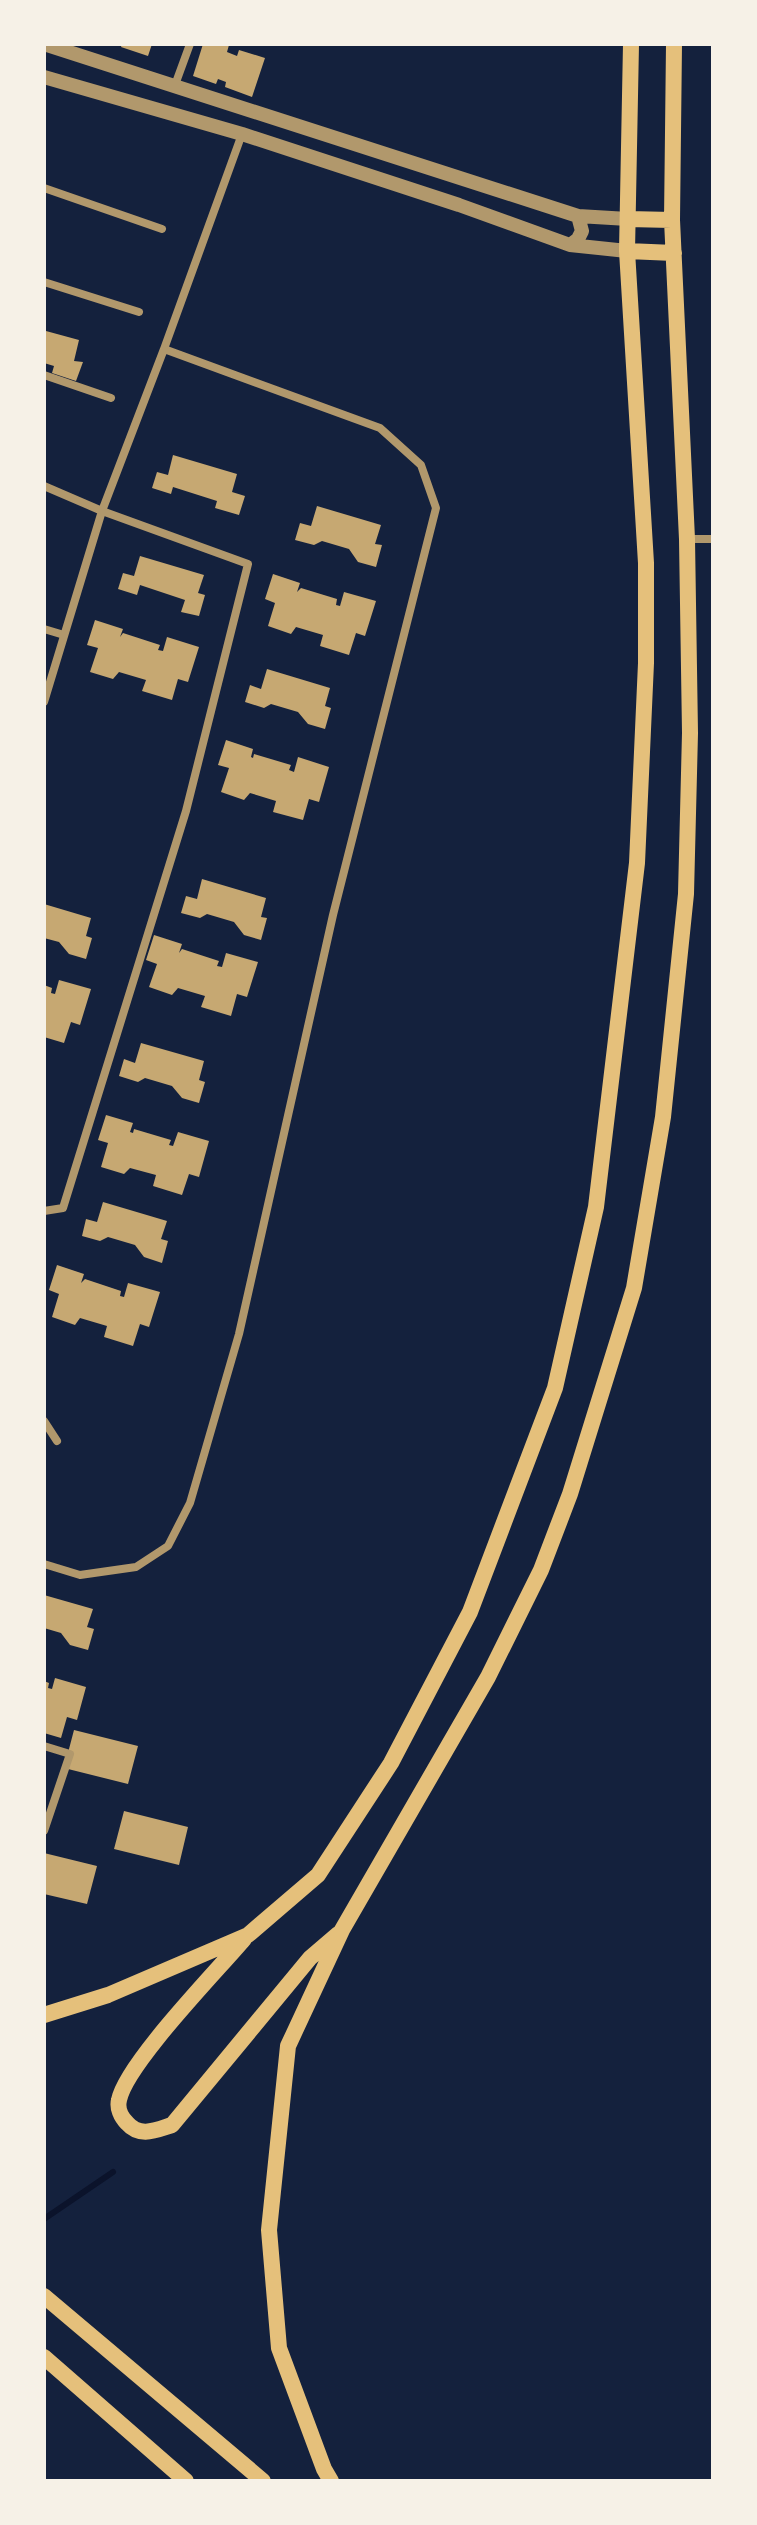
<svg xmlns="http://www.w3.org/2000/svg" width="757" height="2525" viewBox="0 0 757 2525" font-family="Bitter,serif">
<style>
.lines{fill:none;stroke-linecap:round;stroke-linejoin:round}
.stream{stroke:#0b132b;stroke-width:6}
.building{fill:#c6a872}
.minor{stroke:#b1986c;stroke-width:8}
.tertiary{stroke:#b1986c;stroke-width:14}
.secondary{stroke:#e5c07b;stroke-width:16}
</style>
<rect width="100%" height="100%" fill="#14213d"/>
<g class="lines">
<path class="stream" d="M44 2219 113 2172"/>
</g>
<path class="building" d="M122 44H152L148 56 121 47Z
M203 44H225L229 45 227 52 237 56 239 50 265 58 252 97 225 87 226 82 218 79 216 84 193 76Z
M46 331 79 340 74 361 83 362 76 381 52 373 54 366 44 363Z
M173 455 237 474 232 492 245 496 239 515 215 508 217 501 173 487 171 494 152 488 157 472 168 475Z
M317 506 381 525 375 544 382 545 376 567 358 562 349 549 322 541 314 545 295 540 300 523 311 526Z
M140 556 204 575 198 593 205 595 199 616 181 612 185 600 140 585 137 595 118 589 123 573 134 576Z
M273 574 300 583 297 592 301 588 337 599 336 605 340 606 344 592 376 601 365 636 356 633 349 655 320 646 323 635 296 627 291 634 268 626 275 603 265 599Z
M95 620 123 629 120 637 123 633 160 645 158 650 163 651 167 637 199 647 188 682 178 679 172 700 142 691 146 680 119 672 113 679 90 672 98 648 87 645Z
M267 669 330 688 325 706 331 708 325 729 308 724 298 712 271 704 264 708 245 702 250 685 261 689Z
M226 740 253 749 251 757 253 758 254 754 291 765 289 770 294 772 298 757 329 767 319 802 309 799 303 820 273 812 276 801 250 793 244 800 221 792 229 768 218 765Z
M202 879 266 898 261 917 267 918 261 940 244 935 234 922 207 914 200 918 181 913 186 896 197 899Z
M44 904 91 918 86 936 92 938 86 959 69 954 59 942 44 938Z
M154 935 182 944 179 953 182 949 219 961 217 966 222 967 226 953 258 962 247 997 237 994 231 1016 201 1007 205 996 178 988 172 995 149 987 157 964 146 960Z
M59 980 91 989 80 1025 71 1022 64 1043 44 1037V985L52 988 51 993 55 994Z
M141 1043 204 1061 199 1080 205 1082 199 1103 182 1098 172 1086 145 1078 138 1082 119 1076 124 1059 135 1063Z
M106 1115 133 1123 130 1132 133 1133 134 1129 171 1140 169 1145 173 1146 178 1132 209 1141 199 1177 189 1174 182 1195 153 1186 156 1175 130 1168 124 1174 101 1167 108 1143 98 1140Z
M103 1202 167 1221 161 1239 168 1241 162 1263 144 1257 135 1245 108 1237 100 1241 82 1236 86 1219 97 1222Z
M57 1265 84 1274 81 1283 85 1279 121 1291 120 1296 124 1297 128 1283 160 1292 149 1327 140 1324 133 1346 104 1337 107 1326 80 1318 75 1325 52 1317 59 1294 49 1290Z
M44 1595 93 1609 87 1627 94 1629 88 1650 70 1645 61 1633 44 1628Z
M55 1678 86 1687 77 1720 67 1717 61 1738 44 1733V1681L49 1683 48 1688 52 1689Z
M74 1730 138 1746 128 1784 64 1768Z
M124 1811 188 1827 179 1865 114 1849Z
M44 1853 97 1866 87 1904 44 1894Z"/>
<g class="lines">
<path class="minor" d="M175 85 190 44
M44 188 162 229
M44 282 139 312
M44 375 111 398
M44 486 102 511 248 564 186 811 63 1208 44 1211
M687 539H713
M44 629 64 635
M44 702 102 511 164 349
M44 1421 57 1441
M44 1564 80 1575 136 1567 168 1546 190 1503 239 1334 333 915 436 508 421 465 380 428 164 349 242 134
M44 1746 70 1754 44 1831"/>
<path class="tertiary" d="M44 44 578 216 628 219
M44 77 242 134 459 205 570 245 627 251
M570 245 578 239 582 231 578 216"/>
<path class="secondary" d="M628 219 672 220
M627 251 674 253
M244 1939C217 1971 126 2064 119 2100 117 2108 121 2117 127 2123 140 2138 156 2130 172 2125L310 1958 338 1934
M44 2015 108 1995 248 1935 318 1875 391 1763 470 1612 555 1388 596 1207 637 863 646 663V563L627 251 631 44
M44 2296 263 2481
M44 2357 186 2481
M331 2481 324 2469 279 2348 269 2230 288 2046 342 1930 488 1677 541 1570 570 1494 634 1288 663 1117 686 894 690 733 687 539 672 220 674 44"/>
</g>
<rect width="757" height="2525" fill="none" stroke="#f6f1e7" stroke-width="92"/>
</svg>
